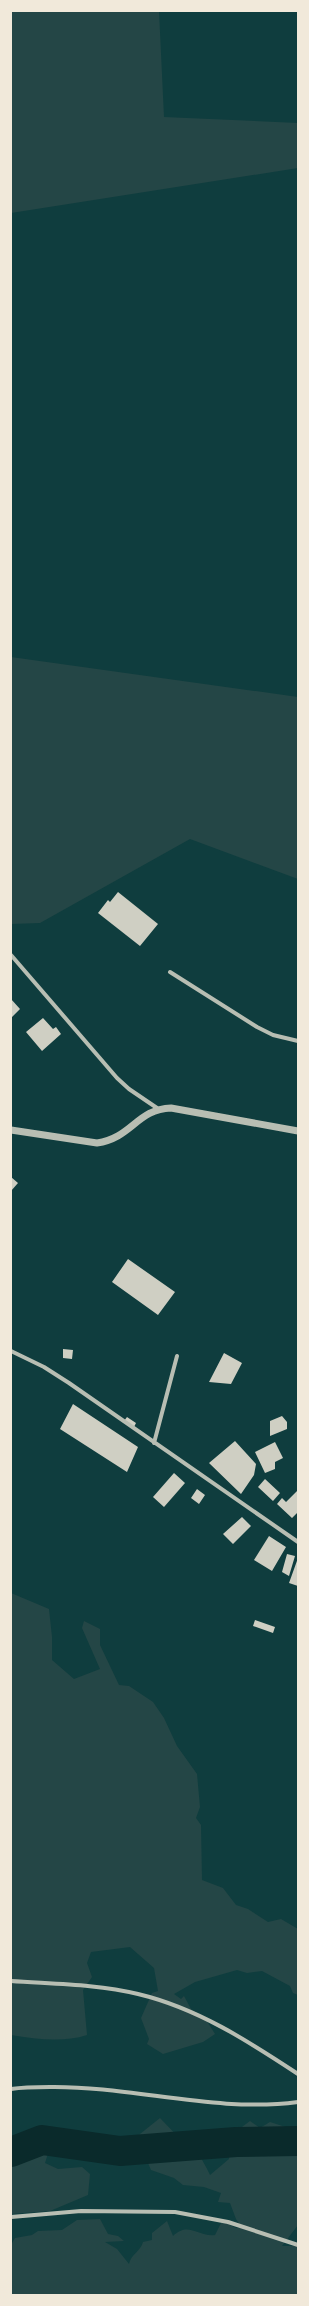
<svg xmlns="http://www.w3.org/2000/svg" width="309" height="2306" viewBox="0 0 309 2306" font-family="'PT Sans',sans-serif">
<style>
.green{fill:#244646}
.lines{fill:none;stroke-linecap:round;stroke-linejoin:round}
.river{stroke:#0a2a2b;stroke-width:30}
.building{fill:#cfcfc3}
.minor{stroke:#b8beb3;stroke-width:4}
.tertiary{stroke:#b8beb3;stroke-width:7}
</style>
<rect width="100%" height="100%" fill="#0f3d3e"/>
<path class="green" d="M11 11H159L164 117 298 123V168L11 213Z
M11 657 298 697V879L190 839 40 923 11 924Z
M11 1593 49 1609 52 1637V1660L74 1679 100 1669 82 1628 84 1621 100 1629V1645L119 1685 129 1686 153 1702 164 1718 177 1746 197 1774 200 1807 196 1818 201 1825 202 1880 223 1888 236 1905 248 1909 268 1922 281 1919 298 1929V1995L293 1993 290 1986 262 1971 247 1973 237 1970 195 1982 174 1994 181 1999 184 1996 191 2009 205 2018 215 2034 203 2042 163 2054 147 2044 149 2039 141 2018 152 1993 158 1991 154 1968 130 1947 91 1952 87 1963 92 1977 83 1990 87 2035C62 2043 37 2039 11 2035Z
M160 2118 183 2142 197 2149C201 2159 206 2166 210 2175L229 2159 230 2147 219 2144 250 2121 260 2128 270 2122 298 2131V2225L282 2246H298V2295H11V2245L15 2238 32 2235 38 2231 62 2230 77 2220 100 2219 108 2234 118 2236 124 2241 105 2242 117 2249 129 2264C131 2254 141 2251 143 2242L152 2240V2233L167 2221 173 2236C189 2221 197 2237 215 2235L222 2221 236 2228H242L236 2219 230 2203 218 2202 221 2193 204 2187 183 2185 174 2178 151 2170 145 2156 135 2145 140 2134Z
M38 2133 51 2144 45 2163 58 2169 82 2167 90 2174 88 2195 50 2211 11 2214V2156L31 2137Z"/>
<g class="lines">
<path class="river" d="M11 2152 42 2140 120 2151 236 2142 298 2141"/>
</g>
<path class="building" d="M118 892 158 924 140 946 98 913 108 900 110 902Z
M11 999 20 1009 11 1018Z
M43 1018 53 1029 56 1027 61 1034 42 1051 26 1032Z
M11 1177 18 1183 11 1191Z
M128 1259 175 1292 158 1315 112 1282Z
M63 1349 73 1350 72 1359 63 1358Z
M224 1353 242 1363 231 1384 209 1382Z
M73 1404 138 1447 127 1472 60 1429Z
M282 1416 287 1422V1429L270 1436V1421Z
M127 1417 136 1423 134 1427 124 1421Z
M235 1441 256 1464 254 1475 241 1494 209 1463Z
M275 1442 283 1458 275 1462V1469L265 1473 255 1452Z
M174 1473 185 1483 164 1507 153 1497Z
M265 1479 280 1493 273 1501 258 1487Z
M197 1489 205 1495 199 1504 191 1498Z
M298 1490V1512L292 1518 277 1504 282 1498 286 1502Z
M242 1517 251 1526 233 1544 223 1534Z
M269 1536 286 1547 272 1571 254 1560Z
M287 1554 295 1556 289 1576 282 1572Z
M298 1558V1586L289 1583Z
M255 1620 275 1627 273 1633 253 1626Z"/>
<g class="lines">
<path class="minor" d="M11 955 117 1078 129 1089 157 1108
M170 972 257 1027 273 1035 298 1041
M11 1351 44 1367 69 1383 298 1542
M154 1443 177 1356
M11 1981C53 1984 97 1984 138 1994 197 2008 248 2041 298 2074
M11 2089C24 2087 37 2087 50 2087 133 2086 215 2113 298 2102
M11 2217 81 2211 175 2212 228 2222 298 2245"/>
<path class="tertiary" d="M11 1130 97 1143C132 1138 137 1109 171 1108L298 1131"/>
</g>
<rect width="309" height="2306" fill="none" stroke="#f1e9da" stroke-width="24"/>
</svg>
